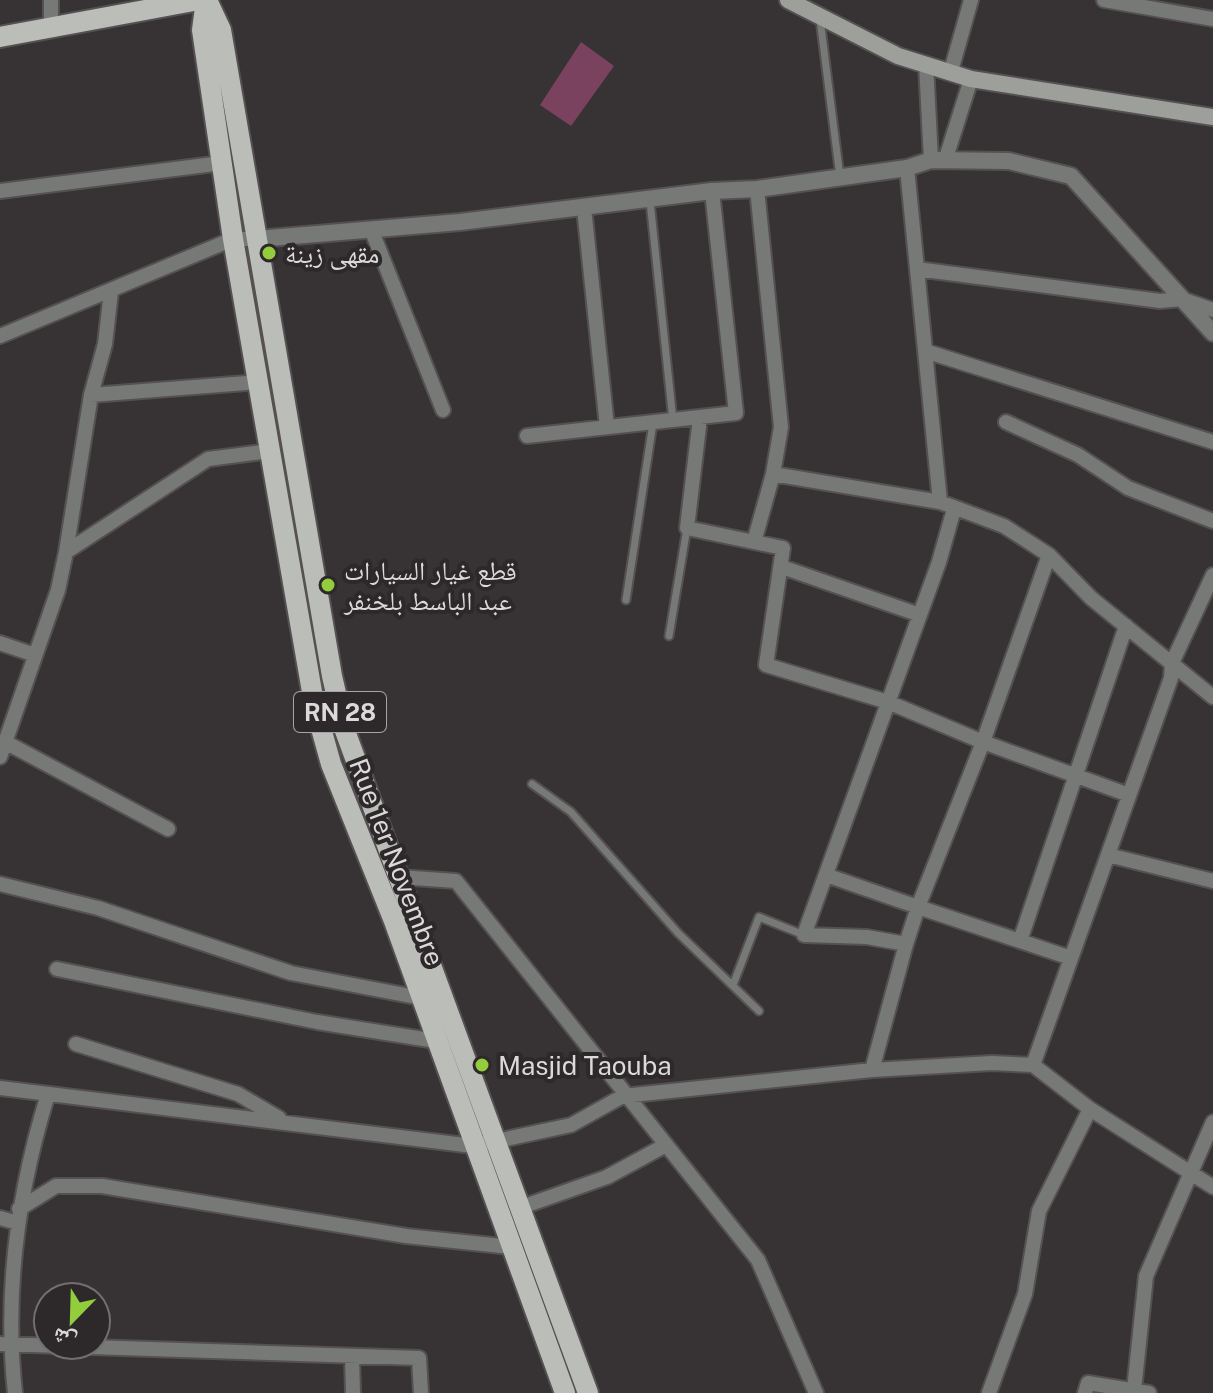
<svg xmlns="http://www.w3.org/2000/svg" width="1213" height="1393" viewBox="0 0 1213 1393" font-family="'Public Sans','Noto Naskh Arabic',sans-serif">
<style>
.green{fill:#7a425f}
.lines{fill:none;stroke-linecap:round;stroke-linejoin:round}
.service-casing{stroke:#555052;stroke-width:11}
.minor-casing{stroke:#555052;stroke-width:18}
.tertiary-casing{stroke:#555052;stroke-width:20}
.secondary-casing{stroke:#555052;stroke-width:20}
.primary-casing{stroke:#555052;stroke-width:24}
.service{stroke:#777976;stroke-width:7}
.minor{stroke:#777976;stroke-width:14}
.tertiary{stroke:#777976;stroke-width:16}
.secondary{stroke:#9d9f9b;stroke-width:16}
.primary{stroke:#bbbdb8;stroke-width:20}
.poi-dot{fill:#93cd3e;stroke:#2d282a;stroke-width:3}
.labels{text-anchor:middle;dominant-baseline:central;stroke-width:8;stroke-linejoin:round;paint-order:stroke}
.shield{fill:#2d282a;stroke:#a8a4a5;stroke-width:2}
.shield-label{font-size:24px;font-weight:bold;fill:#dcd9da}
.poi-label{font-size:26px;fill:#dcd9da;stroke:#2d282a;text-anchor:start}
.street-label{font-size:26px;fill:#dcd9da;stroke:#2d282a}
</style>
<rect width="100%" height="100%" fill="#373234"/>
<path class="green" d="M581 42 614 66 571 126 540 105Z"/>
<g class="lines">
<g class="service-casing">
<path id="service" d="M820 19 840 177
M650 201 673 421
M626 600 653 423
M669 636 687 528
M532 784 571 812 678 933 759 1011
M733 985 759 917 804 935"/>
</g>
<g class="minor-casing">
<path id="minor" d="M51 0V27
M1104 0 1213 19
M926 64 931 160
M951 71 971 0
M945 161 971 79
M907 168 940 502
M0 191 222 163
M584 208 607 427
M371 229 443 410
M917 269 1160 301 1182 299 1213 310
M111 292 105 344 91 395 66 552 208 459 270 451
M0 336 233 239H257
M925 351 1213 442
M91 395 258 382
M700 418 687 528 783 548 766 665 888 702 983 742 1129 795
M1006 422 1078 455 1128 488 1213 521
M527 436 736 413 712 191
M773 474 940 502 1004 526 1049 555 1091 598 1213 697
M754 542 773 474 781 427 757 189
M1049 555 983 742 918 907 1071 958
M782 567 920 615
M0 643 35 655
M5 742 168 829
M0 757 58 590 66 552
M1108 855 1213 881
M826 875 918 907 906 944 867 937 804 935 939 562 954 509
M399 877 456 881 758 1260 816 1393
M0 884 98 908 291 973 421 998
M1020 941 1126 626
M57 969 317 1022 436 1041
M76 1044 238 1094 279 1118
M1033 1065 1171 678 1172 663 1213 575
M872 1070 906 944
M0 1088 473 1146 571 1125 623 1096 872 1070 992 1063 1033 1065 1090 1109 1213 1187
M519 1208 607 1177 664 1146
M19 1209 56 1186H102L406 1236 511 1247
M0 1218 18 1223
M0 1344 419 1358 421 1393
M352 1356 353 1393
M1134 1390 1146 1276 1213 1122
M15 1393C4 1292 18 1191 48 1094
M989 1393 1025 1294 1039 1211 1090 1109
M1085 1393 1088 1383 1149 1393"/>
</g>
<g class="tertiary-casing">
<path id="tertiary" d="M257 239 460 222 712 191 757 189 907 168 931 160 1009 161 1071 176 1213 333"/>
</g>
<g class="secondary-casing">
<path id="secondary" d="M788 0 898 56 971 79 1213 117"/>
</g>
<g class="primary-casing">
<path id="primary" d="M206 0 202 30 233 239 314 703 331 764 394 921 565 1393
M207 0 221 30 332 676 344 728 588 1393
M0 37 199 0"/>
</g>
<use href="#service" class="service"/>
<use href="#minor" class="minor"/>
<use href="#tertiary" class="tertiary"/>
<use href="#secondary" class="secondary"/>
<use href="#primary" class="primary"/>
</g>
<g class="poi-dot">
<circle cx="269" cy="253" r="8"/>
<circle cx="328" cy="585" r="8"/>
<circle cx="482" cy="1065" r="8"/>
</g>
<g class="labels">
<rect class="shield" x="294" y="692" width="92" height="40" rx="6"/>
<g class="shield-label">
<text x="340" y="712">RN 28</text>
</g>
<g class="poi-label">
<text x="285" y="253">مقهى زينة</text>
<text x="344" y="570">قطع غيار السيارات<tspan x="344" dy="30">عبد الباسط بلخنفر</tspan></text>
<text x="498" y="1065">Masjid Taouba</text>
</g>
<g class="street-label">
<text transform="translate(397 862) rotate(69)">Rue 1er Novembre</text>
</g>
</g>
<g transform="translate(72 1321) rotate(203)"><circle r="38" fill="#2d282a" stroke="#736f70" stroke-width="2"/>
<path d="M0-6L14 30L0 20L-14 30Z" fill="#93cd3e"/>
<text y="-12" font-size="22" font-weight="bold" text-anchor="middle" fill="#dcd9da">ش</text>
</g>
</svg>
